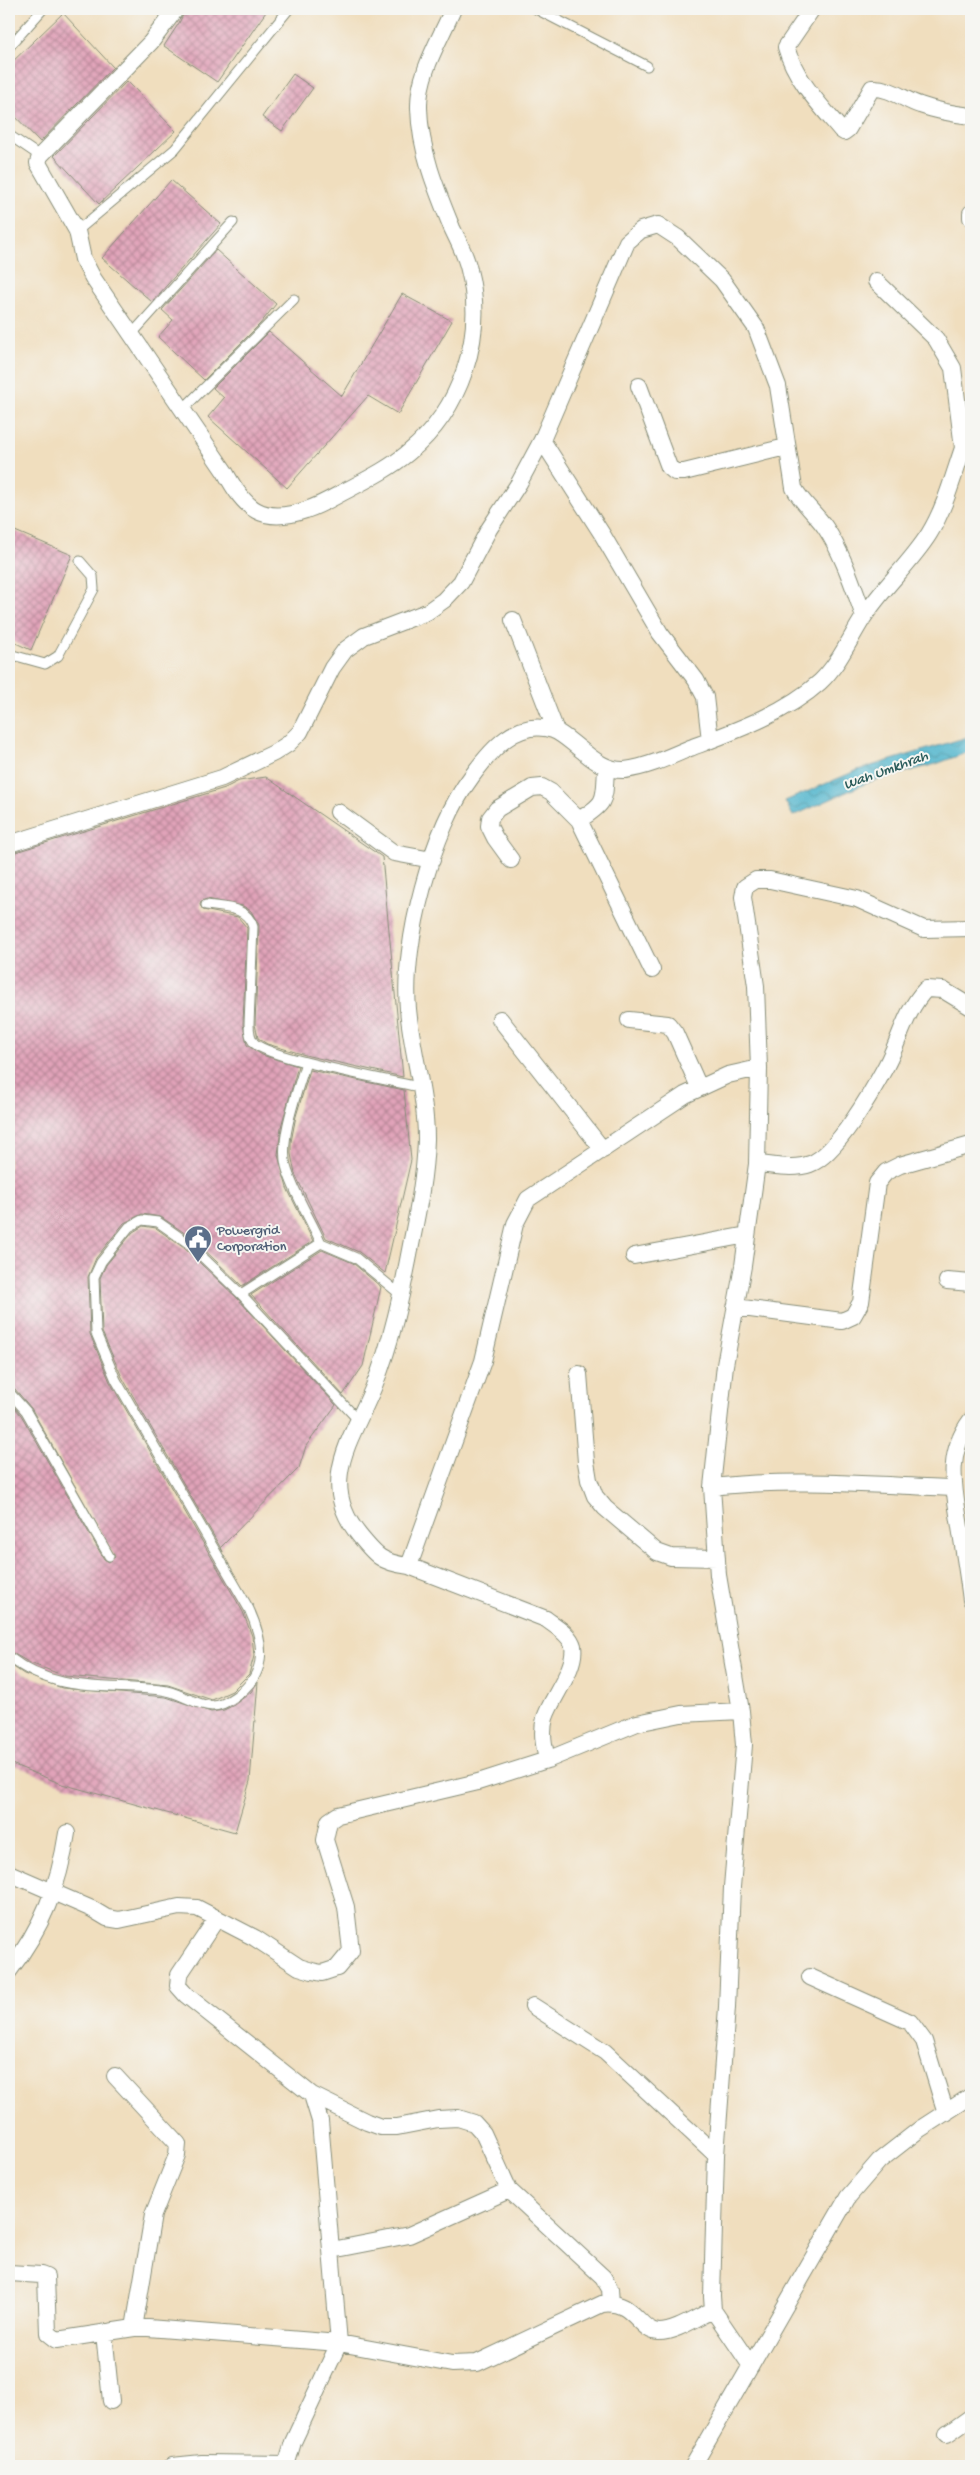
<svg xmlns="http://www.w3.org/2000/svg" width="980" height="2475" viewBox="0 0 980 2475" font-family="'Gochi Hand',sans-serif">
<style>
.water{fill:url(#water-waves);stroke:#367880}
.building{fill:url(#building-cross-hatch)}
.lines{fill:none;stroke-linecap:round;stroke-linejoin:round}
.lane-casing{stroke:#888e79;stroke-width:11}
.street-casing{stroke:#888e79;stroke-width:18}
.lane{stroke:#fff;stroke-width:9}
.street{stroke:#fff;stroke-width:16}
.labels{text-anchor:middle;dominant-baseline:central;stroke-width:4;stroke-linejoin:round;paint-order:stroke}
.service-label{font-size:14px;fill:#4e5e75;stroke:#f6f6f2;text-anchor:start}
.water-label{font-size:15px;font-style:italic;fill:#2a5b5a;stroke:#f6f6f2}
</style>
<defs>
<pattern id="water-waves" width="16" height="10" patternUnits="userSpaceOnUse" patternTransform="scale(1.25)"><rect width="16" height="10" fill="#4db4cc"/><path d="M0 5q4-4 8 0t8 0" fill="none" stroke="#3f94a6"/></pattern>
<pattern id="building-cross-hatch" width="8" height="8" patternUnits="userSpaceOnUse" patternTransform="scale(1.25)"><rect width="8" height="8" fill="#e1a3b9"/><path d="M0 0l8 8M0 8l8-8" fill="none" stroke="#b68697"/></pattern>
</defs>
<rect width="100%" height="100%" fill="#f6f6f2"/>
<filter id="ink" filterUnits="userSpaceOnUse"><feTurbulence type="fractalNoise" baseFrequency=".02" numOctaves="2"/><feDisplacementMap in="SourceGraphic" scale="10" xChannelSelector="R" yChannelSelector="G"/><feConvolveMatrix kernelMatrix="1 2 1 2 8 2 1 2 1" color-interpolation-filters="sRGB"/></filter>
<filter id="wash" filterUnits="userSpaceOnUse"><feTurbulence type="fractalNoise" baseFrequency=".0096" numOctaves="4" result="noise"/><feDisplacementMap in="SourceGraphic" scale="20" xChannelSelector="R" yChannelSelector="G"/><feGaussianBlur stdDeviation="1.12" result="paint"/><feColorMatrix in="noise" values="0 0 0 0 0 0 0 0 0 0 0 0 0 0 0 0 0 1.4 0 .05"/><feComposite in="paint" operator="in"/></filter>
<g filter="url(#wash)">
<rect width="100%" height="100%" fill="#f0debe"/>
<path class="water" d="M971 736V751L936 764 869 782 793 816 785 801 858 770Z"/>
<g id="blocks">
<path class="building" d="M186 9H268L217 82 164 46 179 23Z
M63 13 113 67 40 142 9 110V65Z
M293 74 313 88 282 131 262 117Z
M127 81 176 131 99 204 54 156Z
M171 180 221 224 152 302 102 258Z
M216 250 276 304 260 324 204 380 158 337 173 320 162 310Z
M402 294 452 321 398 414 368 396 287 488 208 417 224 398 213 388 269 332 342 396Z
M15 531 72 555 31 650 9 640V545Z
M266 777 382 857 403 1077 309 1056 267 1044 258 1038 255 1024 259 925 251 911 243 906 207 899 201 901 200 905 203 910 238 917 247 928 243 1024 247 1045 262 1055 298 1066 281 1127 278 1155 287 1188 313 1241 242 1286 192 1238 161 1217 142 1214 124 1223 96 1258 88 1277 90 1334 110 1382 243 1612 252 1636 254 1656 249 1674 232 1691 212 1700 168 1685 65 1676 30 1663 9 1651V1401L21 1415 104 1559 109 1562 115 1557 31 1408 14 1388 9 1386V854L225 788 239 781Z
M310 1070 404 1090 411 1160 385 1273 359 1252 326 1238 295 1174 291 1154V1142L296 1116Z
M143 1226 156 1228 184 1248 237 1298 336 1405 306 1446 299 1468 221 1547 223 1552 122 1377 102 1332 100 1278 106 1265 133 1232Z
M322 1250 353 1263 381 1287 363 1366 343 1395 251 1295Z
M9 1664 24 1674 62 1688 166 1697 211 1712 224 1710 234 1705 251 1692 258 1682 250 1781 235 1832 62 1784 9 1763Z"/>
</g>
</g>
<g filter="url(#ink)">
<use href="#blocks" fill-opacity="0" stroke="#888e79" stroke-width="1"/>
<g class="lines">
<g class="lane-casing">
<path id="lane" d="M536 9 647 66
M9 47 43 9
M9 135 40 156
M77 231 175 149 289 9
M132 334 233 222
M182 410 294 299
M9 654 45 664 58 656 94 589 93 576 80 561
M206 905C225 908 247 906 253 927L249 1024C249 1030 250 1038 254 1043 270 1059 394 1081 423 1088
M306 1062C298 1090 279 1138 286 1166 293 1192 310 1218 321 1243
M241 1294 321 1243 356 1258 401 1295
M9 1392 26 1411 109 1556
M9 1657C56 1694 106 1684 161 1690 178 1691 194 1705 212 1706 222 1706 228 1701 236 1696 269 1673 264 1642 249 1609L116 1380 96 1333 94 1277 101 1262 129 1227 142 1220 158 1222 188 1243 241 1294 360 1422"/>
</g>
<g class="street-casing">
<path id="street" d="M176 9 151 42 40 156 38 163 77 231 83 259 93 278 225 472C245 509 262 525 306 510 322 505 337 495 353 487 372 477 391 467 408 453 461 410 486 336 469 270 466 255 458 241 452 228 436 189 420 150 419 108 418 73 440 40 453 9
M812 9 786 47C795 79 820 105 841 130L844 132 848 129 872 88C890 87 904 100 920 105 937 111 954 114 971 116
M971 213V218
M876 281 936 339 953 368 963 448
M639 386 669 467 675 472H684L786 447
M542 440 602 534 660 633 696 680 705 697 710 740
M513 620 556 731
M338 812 394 853 432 860
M579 820C608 802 604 800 606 767
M9 844 222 778 274 753 288 744 300 732 332 668 345 650 364 636 427 612 444 600 461 582 489 529 519 483 542 440 627 242 641 230 658 225 678 238 722 280 756 328 778 386 794 488C802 503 815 513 825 527 843 554 853 586 864 616
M511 860 495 838 489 826 490 818 497 809 532 788 542 787 551 792 579 820 652 970
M500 1019 603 1150
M629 1020 668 1024 675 1033 699 1087
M757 1164C773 1165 794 1170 810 1164 836 1155 872 1092 886 1066 900 1040 905 1011 926 989L943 990 971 1007
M634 1256 747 1235
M947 1281 971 1283
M735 1307 842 1321 853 1316 861 1302 877 1183 886 1172 900 1165 971 1145
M579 1374 586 1462 589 1480 595 1496 605 1508 657 1552 671 1557 717 1558
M971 1420C945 1455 954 1488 960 1527 964 1552 968 1576 971 1600
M712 1487C793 1478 872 1485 952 1488
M409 1566 483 1361 515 1224 528 1199 685 1095 728 1075 759 1068
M547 1760C544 1746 541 1732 545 1718 551 1698 577 1668 573 1646 570 1634 555 1626 546 1619L409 1566C382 1563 376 1556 359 1535 316 1482 353 1438 374 1386 392 1341 402 1293 411 1245 418 1210 425 1175 426 1139 426 1094 412 1053 408 1009 402 943 432 829 472 776 491 750 517 718 553 730 564 734 574 745 584 752 596 762 609 771 625 770 648 767 669 757 690 748 735 731 784 714 820 682 839 664 849 640 863 618 882 588 910 564 929 534 945 508 953 477 963 448L971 445
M9 1873 92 1909 107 1918 119 1920 179 1907 197 1908 255 1938 299 1967 312 1971 322 1973 337 1968 351 1951 346 1907 325 1840 329 1821 338 1815 478 1782 547 1760 637 1723 681 1714 741 1711
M217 1918 179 1975 178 1986 186 1995 312 2095 367 2122 381 2127H397L438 2119 458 2118 474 2123 483 2133 509 2190 603 2277 610 2289 611 2303
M9 1971C42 1928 59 1886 67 1833
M810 1977 910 2022 924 2041 946 2113
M533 2006 605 2052 716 2155
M115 2076 178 2144 177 2155 153 2215 134 2328
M332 2250 409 2235 509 2190
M9 2273 41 2275 46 2277 48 2333 57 2340 134 2328H148L339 2343 452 2364 477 2363 602 2304C634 2299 638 2331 659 2332 676 2332 697 2317 713 2310
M104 2333 111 2401
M751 2366 713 2310 712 2296 716 2155 727 2007 732 1887 744 1745 741 1711 718 1575 712 1487 725 1365 743 1266 757 1164 759 1068 756 986 743 897 745 887 756 880H770L857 899 924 929 971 928
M947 2434 971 2417
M172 2466 202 2463 287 2464
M286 2466 293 2442 339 2343 320 2121 312 2095
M693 2466 848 2197 879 2161 920 2129 971 2096"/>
</g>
<use href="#lane" class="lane"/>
<use href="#street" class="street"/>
</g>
</g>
<defs>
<g id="civic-pin" transform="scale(1.4375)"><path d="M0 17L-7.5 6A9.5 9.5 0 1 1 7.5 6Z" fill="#5c6f8a" stroke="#f6f6f2"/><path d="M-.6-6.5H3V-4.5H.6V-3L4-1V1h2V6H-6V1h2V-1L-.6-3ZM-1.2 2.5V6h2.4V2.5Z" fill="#fff"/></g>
</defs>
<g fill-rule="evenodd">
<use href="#civic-pin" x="198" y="1239"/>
</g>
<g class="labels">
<g class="service-label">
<text x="217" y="1231">Powergrid<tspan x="217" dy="16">Corporation</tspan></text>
</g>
<g class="water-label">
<text transform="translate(886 771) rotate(-20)">Wah Umkhrah</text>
</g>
</g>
<rect width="980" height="2475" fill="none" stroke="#f6f6f2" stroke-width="30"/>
</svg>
